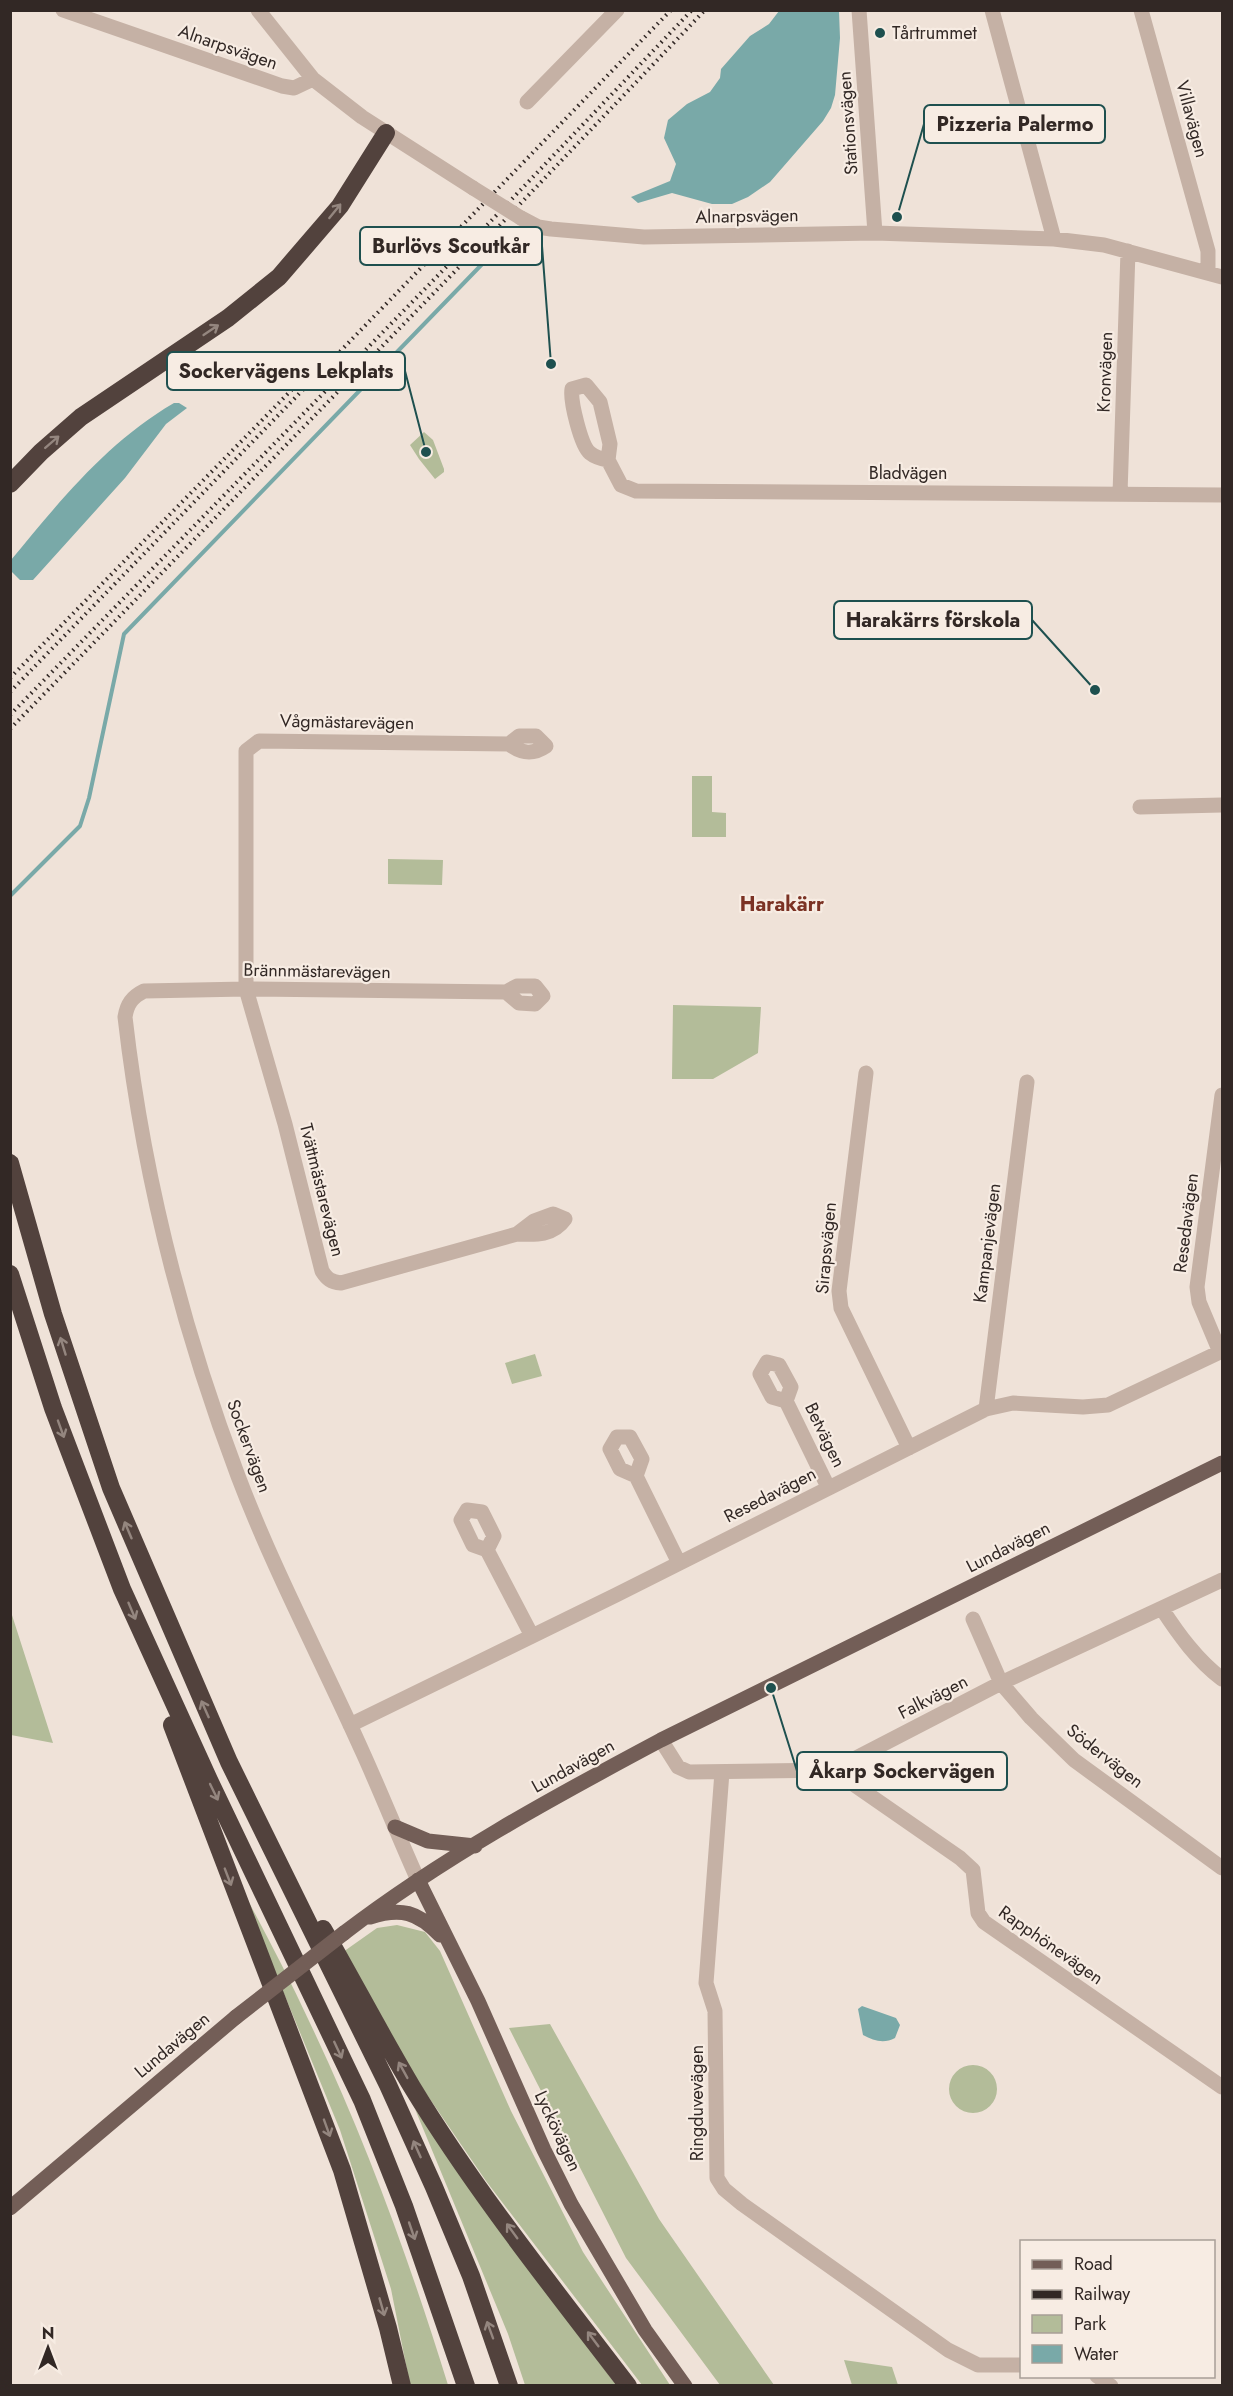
<svg xmlns="http://www.w3.org/2000/svg" width="1233" height="2396" viewBox="0 0 1233 2396" font-family="Jost,sans-serif">
<style>
.green{fill:#b3bc99}
.water{fill:#79a9a8}
.lines{fill:none;stroke-linecap:round;stroke-linejoin:round}
.stream{stroke:#79a9a8;stroke-width:4}
.minor{stroke:#c5b1a5;stroke-width:15}
.major{stroke:#735e57;stroke-width:15}
.highway{stroke:#52423d;stroke-width:18}
.rail{stroke:#322825;stroke-width:4;stroke-dasharray:1.5 4.5;stroke-linecap:butt}
.minor-bridge{stroke:#c5b1a5;stroke-width:15}
.major-bridge{stroke:#735e57;stroke-width:15}
.oneway{stroke:#94867f}
.poi-dot{fill:#1e504f;stroke:#f7ece3;stroke-width:2}
.labels{text-anchor:middle;dominant-baseline:central;stroke-width:4.5;stroke-linejoin:round;paint-order:stroke}
.poi-label{font-size:18px;fill:#322825;stroke:#f7ece3;text-anchor:start}
.street-label{font-size:18px;fill:#322825;stroke:#f7ece3}
.neighbourhood-label{font-size:20px;font-weight:bold;fill:#7b3224;stroke:#f7ece3}
.leader{fill:none;stroke:#1e504f;stroke-width:2}
.callout-dot{fill:#1e504f;stroke:#f7ece3;stroke-width:2}
.callout{fill:#f7ece3;stroke:#1e504f;stroke-width:2}
.callout-label{font-size:20px;text-anchor:middle;font-weight:bold;fill:#322825}
</style>
<rect width="100%" height="100%" fill="#efe2d8"/>
<path class="green" d="M424 432 433 440 444 469V472L435 479 419 459 410 445Z
M692 776H712V812L726 813V837H692Z
M388 859 443 860 442 885 388 884Z
M673 1005 761 1007 758 1053 713 1079H672Z
M535 1354 542 1376 512 1384 505 1363Z
M11 1612 53 1743 11 1735Z
M237 1879C261 1926 287 1973 309 2021 365 2138 410 2262 448 2385H410L391 2289 340 2130Z
M397 1925 425 1932 440 1951 511 2111 583 2252 670 2385H642L486 2181 421 2086 343 1952 377 1928Z
M550 2024 659 2219 774 2385H720L626 2258 509 2028Z
M949 2089a24 24 0 1 1 48 0a24 24 0 1 1-48 0Z
M415 2109 486 2210 616 2385H525L508 2334Z
M844 2360 892 2367 898 2385H852Z"/>
<path class="water" d="M779 11H839L840 38 835 95 831 108 823 121 770 182 748 197 732 204H712L672 193 638 203 631 197 670 181 676 164 664 138 668 120 687 104 710 92 720 78 721 69 750 36 769 24Z
M174 403H179L187 408 166 424 125 478 33 580H20L11 571V560C60 501 107 442 174 403Z
M862 2006 896 2018 900 2025 895 2038C884 2044 874 2041 863 2035L858 2009Z"/>
<g class="lines">
<path class="stream" d="M10 896 80 826 89 798 124 634 489 257 511 249"/>
<path class="minor" d="M63 10 282 86 294 88 313 79
M258 10 313 79 362 117 473 188
M859 10 875 233
M992 10 1054 239
M1141 10 1208 251V273
M527 102 617 10
M521 218 538 227 551 229 644 237 875 233 1054 239 1104 245 1222 277
M608 460C602 459 596 458 590 453 581 446 570 401 572 389L586 385 600 402 610 444 608 460 621 485 636 491 1222 495
M1120 494 1128 251
M509 744 519 736H536L546 746C533 755 522 754 509 744L259 741 246 751V989L285 1124 322 1271C327 1279 331 1282 341 1283L517 1234C536 1235 553 1236 565 1219L553 1214 534 1221 517 1234
M1140 807 1222 805
M866 1073 839 1291 841 1308 909 1448
M786 1401 772 1397 760 1374 767 1362 779 1365 791 1387 786 1401 828 1487
M986 1409 1027 1082
M636 1476 620 1469 610 1449 617 1437H630L642 1459 636 1476 679 1563
M487 1550 473 1545 461 1520 467 1510 482 1512 494 1536 487 1550 532 1636
M1162 1609C1179 1635 1197 1660 1222 1679
M973 1619 1001 1683 1031 1718 1074 1760 1222 1868
M350 1725 616 1595 986 1409 1013 1403 1083 1407 1108 1405 1220 1352 1199 1302 1197 1287 1222 1095
M661 1740 678 1767 689 1772 833 1770 1001 1683 1222 1580
M833 1770 960 1858 973 1870 978 1913 984 1922 1222 2087
M722 1772 706 1983 715 2011 717 2178 724 2189 742 2204 948 2350 978 2365H1022
M418 1880C399 1838 382 1795 363 1753 322 1661 274 1571 238 1476 182 1328 143 1174 125 1017 127 1004 132 997 144 991L246 989 506 992 519 1003 535 1004 543 996 535 986H517L506 992
M1097 2376 1111 2386"/>
<path class="major" d="M395 1827 428 1841 475 1846
M418 1880 478 2001 544 2150 571 2204 645 2330 685 2386
M370 1917C401 1907 418 1912 440 1935
M344 1933C442 1858 552 1798 661 1740L1222 1463
M10 2208 236 2017"/>
<path class="highway" d="M10 484 41 452 81 417 228 318 279 277 340 206 386 133
M10 1163 53 1314 111 1488 229 1762 388 2085 434 2187 471 2276 509 2386
M10 1274 53 1408 122 1589 209 1780 362 2100 404 2206 466 2386
M172 1725 342 2170 388 2328 402 2386
M323 1929C353 1981 381 2035 412 2087 476 2192 554 2289 628 2386"/>
<path class="rail" d="M10 678 310 371
M10 692 671 10
M10 715 491 221 692 10
M10 729 501 224 705 10"/>
<path class="minor-bridge" d="M473 188 521 218"/>
<path class="major-bridge" d="M236 2017 344 1933"/>
</g>
<defs><path id="oneway-shaft" d="M-6 0H5M1.5-3L5.5 0L1.5 3" fill="none" stroke-width="1.6" stroke-linecap="round" stroke-linejoin="round" transform="scale(1.5)"/></defs>
<g class="oneway">
<use href="#oneway-shaft" transform="translate(335 211) rotate(-51)"/>
<use href="#oneway-shaft" transform="translate(211 330) rotate(-34)"/>
<use href="#oneway-shaft" transform="translate(52 442) rotate(-41)"/>
<use href="#oneway-shaft" transform="translate(63 1346) rotate(-107)"/>
<use href="#oneway-shaft" transform="translate(61 1429) rotate(70)"/>
<use href="#oneway-shaft" transform="translate(128 1530) rotate(-113)"/>
<use href="#oneway-shaft" transform="translate(132 1611) rotate(67)"/>
<use href="#oneway-shaft" transform="translate(205 1709) rotate(-114)"/>
<use href="#oneway-shaft" transform="translate(214 1792) rotate(64)"/>
<use href="#oneway-shaft" transform="translate(228 1877) rotate(69)"/>
<use href="#oneway-shaft" transform="translate(338 2050) rotate(65)"/>
<use href="#oneway-shaft" transform="translate(403 2070) rotate(-119)"/>
<use href="#oneway-shaft" transform="translate(327 2128) rotate(70)"/>
<use href="#oneway-shaft" transform="translate(417 2149) rotate(-114)"/>
<use href="#oneway-shaft" transform="translate(412 2231) rotate(71)"/>
<use href="#oneway-shaft" transform="translate(512 2231) rotate(-126)"/>
<use href="#oneway-shaft" transform="translate(382 2307) rotate(74)"/>
<use href="#oneway-shaft" transform="translate(490 2330) rotate(-110)"/>
<use href="#oneway-shaft" transform="translate(593 2339) rotate(-127)"/>
</g>
<circle class="poi-dot" cx="880" cy="33" r="6"/>
<g class="labels">
<g class="poi-label">
<text x="892" y="33">Tårtrummet</text>
</g>
<g class="street-label">
<text transform="translate(228 47) rotate(19)">Alnarpsvägen</text>
<text transform="translate(1192 119) rotate(75)">Villavägen</text>
<text transform="translate(848 123) rotate(-94)">Stationsvägen</text>
<text transform="translate(747 216) rotate(-1)">Alnarpsvägen</text>
<text transform="translate(1105 372) rotate(-88)">Kronvägen</text>
<text x="908" y="473">Bladvägen</text>
<text transform="translate(347 722) rotate(1)">Vågmästarevägen</text>
<text transform="translate(317 971) rotate(1)">Brännmästarevägen</text>
<text transform="translate(322 1190) rotate(76)">Tvättmästarevägen</text>
<text transform="translate(1186 1223) rotate(-83)">Resedavägen</text>
<text transform="translate(987 1243) rotate(-83)">Kampanjevägen</text>
<text transform="translate(826 1248) rotate(-85)">Sirapsvägen</text>
<text transform="translate(825 1435) rotate(64)">Betvägen</text>
<text transform="translate(249 1446) rotate(70)">Sockervägen</text>
<text transform="translate(770 1495) rotate(-27)">Resedavägen</text>
<text transform="translate(1008 1547) rotate(-27)">Lundavägen</text>
<text transform="translate(933 1697) rotate(-27)">Falkvägen</text>
<text transform="translate(1105 1756) rotate(38)">Södervägen</text>
<text transform="translate(573 1766) rotate(-29)">Lundavägen</text>
<text transform="translate(1051 1945) rotate(35)">Rapphönevägen</text>
<text transform="translate(172 2045) rotate(-40)">Lundavägen</text>
<text transform="translate(697 2103) rotate(-90)">Ringduvevägen</text>
<text transform="translate(558 2131) rotate(65)">Lyckövägen</text>
</g>
<g class="neighbourhood-label">
<text x="782" y="904">Harakärr</text>
</g>
</g>
<path class="leader" d="M897 217L924 124M551 364L542 246M426 452L405 371M1095 690L1032 620M771 1688L797 1771"/>
<g class="callout-dot">
<circle cx="897" cy="217" r="6"/>
<circle cx="551" cy="364" r="6"/>
<circle cx="426" cy="452" r="6"/>
<circle cx="1095" cy="690" r="6"/>
<circle cx="771" cy="1688" r="6"/>
</g>
<g class="callout">
<rect x="924" y="105" width="181" height="38" rx="6"/>
<rect x="360" y="227" width="182" height="38" rx="6"/>
<rect x="167" y="352" width="238" height="38" rx="6"/>
<rect x="834" y="601" width="198" height="38" rx="6"/>
<rect x="797" y="1752" width="210" height="38" rx="6"/>
</g>
<g class="callout-label">
<text x="1015" y="131">Pizzeria Palermo</text>
<text x="451" y="253">Burlövs Scoutkår</text>
<text x="286" y="378">Sockervägens Lekplats</text>
<text x="933" y="627">Harakärrs förskola</text>
<text x="902" y="1778">Åkarp Sockervägen</text>
</g>
<rect width="1233" height="2396" fill="none" stroke="#322825" stroke-width="24"/>
<rect x="1020" y="2240" width="195" height="138" fill="#f7ece3" stroke="#a89e97" stroke-width="1.5"/>
<rect x="1032" y="2260" width="30" height="9" fill="#735e57" stroke="#a89e97" stroke-width="1.5"/>
<text x="1074" y="2270" font-size="18" fill="#322825">Road</text>
<rect x="1032" y="2290" width="30" height="9" fill="#322825" stroke="#a89e97" stroke-width="1.5"/>
<text x="1074" y="2300" font-size="18" fill="#322825">Railway</text>
<rect x="1032" y="2315" width="30" height="18" fill="#b3bc99" stroke="#a89e97" stroke-width="1.5"/>
<text x="1074" y="2330" font-size="18" fill="#322825">Park</text>
<rect x="1032" y="2345" width="30" height="18" fill="#79a9a8" stroke="#a89e97" stroke-width="1.5"/>
<text x="1074" y="2360" font-size="18" fill="#322825">Water</text>
<g transform="translate(48 2348)" stroke="#f7ece3" stroke-width="4.5" paint-order="stroke">
<path d="M0-4.5L10 22L0 15L-10 22Z" fill="#322825"/>
<text y="-9" font-size="16" font-weight="bold" text-anchor="middle" fill="#322825">N</text>
</g>
</svg>
